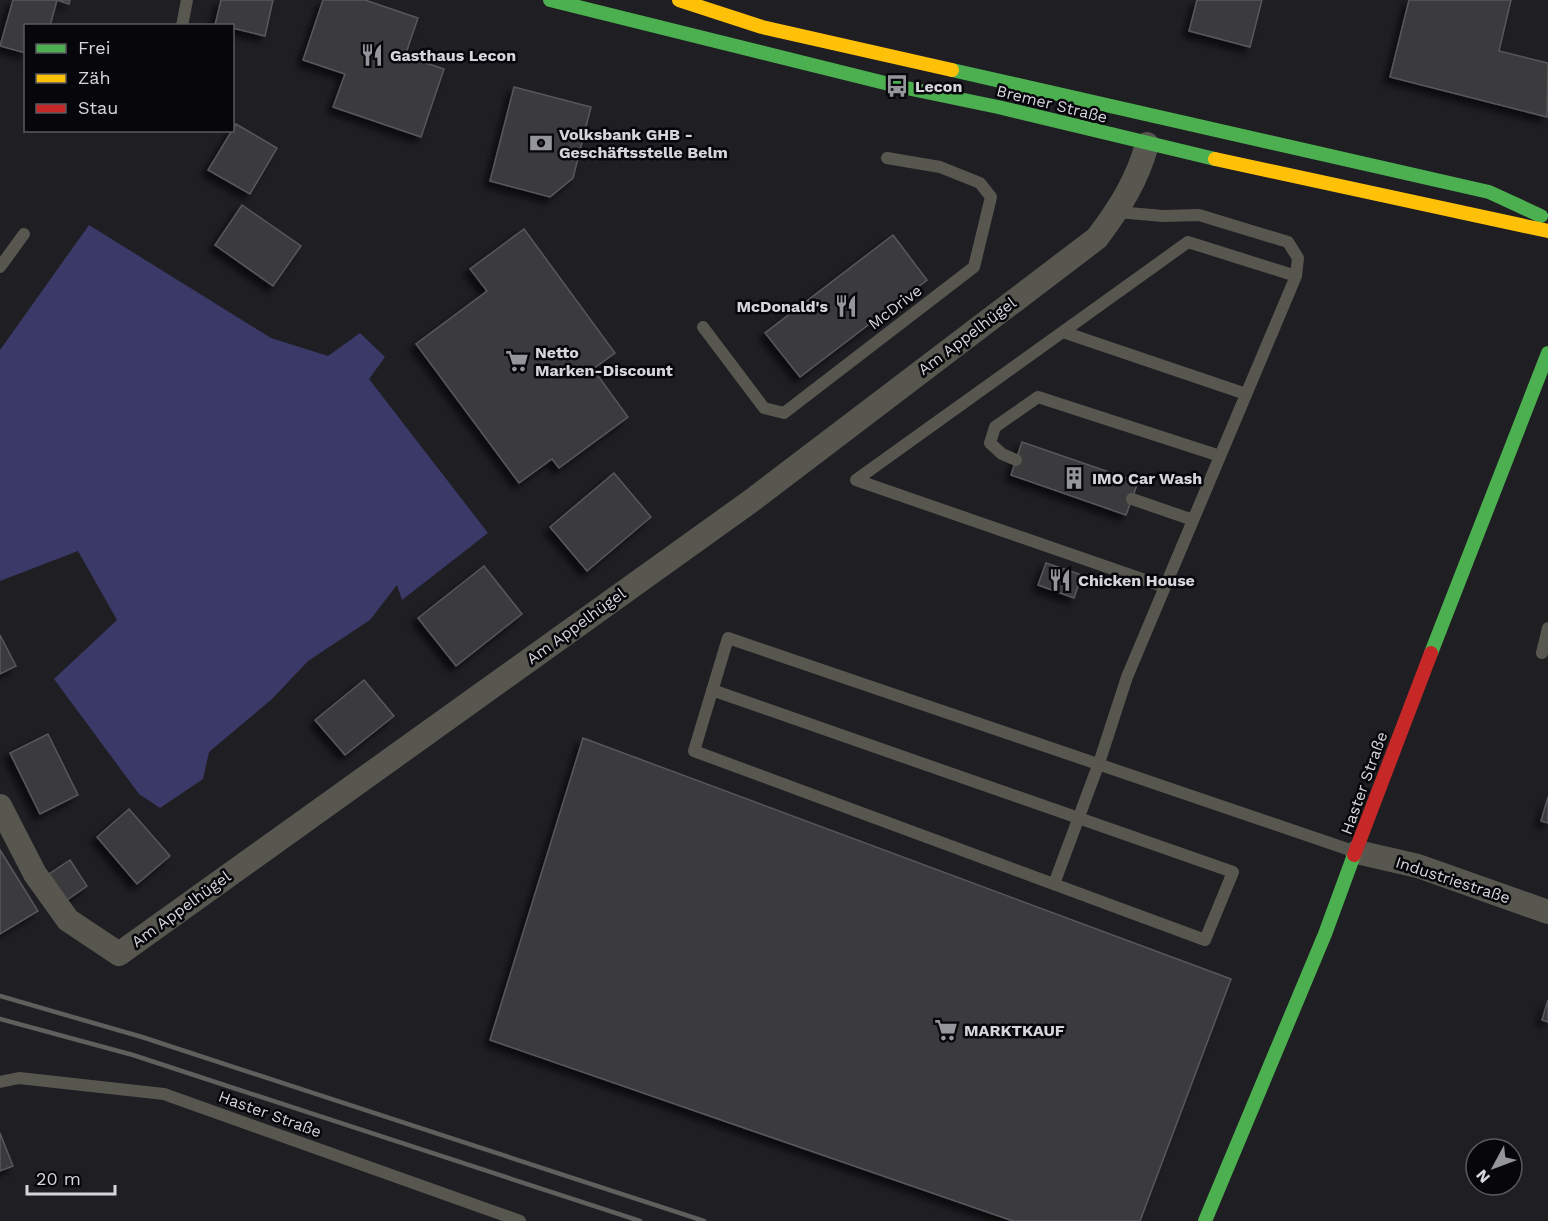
<svg xmlns="http://www.w3.org/2000/svg" width="1548" height="1221" viewBox="0 0 1548 1221" font-family="'Work Sans',sans-serif">
<style>
.forest{fill:#3b3967}
.building{fill:#3a3a3e;stroke:#58585c;stroke-width:1.5;filter:url(#shadow)}
.lines{fill:none;stroke-linecap:round;stroke-linejoin:round}
.lane{stroke:#575750;stroke-width:12}
.street{stroke:#575750;stroke-width:24}
.fast{stroke:#4caf50;stroke-width:14}
.slow{stroke:#ffc107;stroke-width:14}
.jam{stroke:#c62828;stroke-width:14}
.rail{stroke:#5f5f5e;stroke-width:4.5}
.labels{text-anchor:middle;dominant-baseline:central;stroke-width:5;stroke-linejoin:round;paint-order:stroke}
.poi-label{font-size:16px;font-weight:bold;fill:#d5d6dc;stroke:#07070b;text-anchor:start}
.street-label{font-size:16px;fill:#d5d6dc;stroke:#07070b}
</style>
<defs>
<filter id="shadow"><feDropShadow dx="-5.5" dy="5.5" stdDeviation="3" flood-color="#0009"/></filter>
</defs>
<rect width="100%" height="100%" fill="#1e1e23"/>
<path class="forest" d="M89 225 271 338 328 356 360 333 385 357 369 379 488 533 402 600 397 585 370 620 308 661 272 699 209 752 203 779 160 808 139 794 54 679 117 620 78 551 0 581V350Z"/>
<path class="building" d="M13 0H70L69 4 57 0 50 26H26V53L0 46Z
M221 0H273L265 36 232 28V26L215 25Z
M323 0H365L418 18 405 56 444 69 421 137 333 107 345 74 303 60Z
M1197 0H1262L1250 47 1189 31Z
M1409 0H1511L1499 51 1548 63 1547 117 1390 77Z
M514 87 591 107 573 178 550 197 490 181Z
M236 124 277 148 250 194 208 170Z
M242 205 301 246 273 286 215 245Z
M524 229 615 353 593 369 628 417 559 468 552 459 519 483 416 344 487 291 470 269Z
M893 235 927 280 800 377 765 333Z
M1022 442 1138 482 1126 515 1011 475Z
M614 473 651 517 587 571 550 527Z
M1046 563 1082 575 1074 598 1038 585Z
M484 566 522 614 456 666 418 618Z
M0 635 16 666 0 674Z
M364 680 394 716 345 755 315 720Z
M48 734 78 795 40 814 10 753Z
M583 738 1231 979 1140 1221H1013L490 1040Z
M1548 797V823L1541 821Z
M129 809 170 856 137 884 97 837Z
M0 850 38 911 0 934Z
M70 860 87 886 67 900 49 874Z
M1548 1000V1022L1542 1020Z
M0 1133 13 1166 0 1171Z"/>
<g class="lines">
<path class="lane" d="M182 26 187 0
M0 267 24 234
M703 327 764 408 784 413 974 267 991 197 980 183 940 167 887 158
M1063 332 1246 394
M1016 460 1002 454 990 443 995 427 1038 397 1220 456
M856 480 1188 242 1296 276
M856 480 1165 587
M1132 499 1193 520
M1542 653 1548 628
M712 690 1233 872 1205 940 694 751 728 638 1356 852
M1054 884 1099 763 1127 677 1296 276 1298 258 1288 242 1199 215 1163 216 1117 212
M0 1082 19 1078 164 1094 520 1221"/>
<path class="street" d="M0 806 35 874 68 920 119 954 751 501 1097 238C1119 209 1138 179 1147 144
M1357 852 1418 866 1548 912"/>
<path class="fast" d="M550 0 897 86 998 107 1215 159
M952 70 1489 192 1541 216
M1431 653 1548 353
M1205 1221 1325 934 1354 855"/>
<path class="slow" d="M679 0 762 27 952 70
M1215 159 1548 231"/>
<path class="jam" d="M1354 855 1431 653"/>
<path class="rail" d="M0 996 142 1037 704 1221
M0 1019 133 1055 640 1221"/>
</g>
<defs>
<g id="restaurant-bare" transform="scale(1.8)"><path d="M-5-6h1v4h1v-4h1v4h1v-4h1v5L-1.5 .5V6h-2V.5L-5-1ZM5-6V6H3V1.5H1.5Q1.5-4 5-6Z" fill="#95969b" stroke="#07070b" stroke-width="2.5" paint-order="stroke"/></g>
<g id="bus-bare" transform="scale(1.8)"><path d="M-5-6H5V4H4V6H2V4H-2V6H-4V4H-5ZM-3.5-4V0h7V-4ZM-3.5 1.2v1.5H-2V1.2ZM2 1.2v1.5H3.5V1.2Z" fill="#95969b" stroke="#07070b" stroke-width="2.5" paint-order="stroke"/></g>
<g id="bank-bare" transform="scale(1.8)"><path d="M-6-4H6V4H-6ZM0-2.3a2.3 2.3 0 1 0 0 4.6a2.3 2.3 0 1 0 0-4.6Z" fill="#95969b" stroke="#07070b" stroke-width="2.5" paint-order="stroke"/></g>
<g id="supermarket-bare" transform="scale(1.8)"><path d="M-6-5.5h2.5l.6 2H6L4.5 2H-2.5L-4.4-4H-6ZM-1.5 3.2a1.3 1.3 0 1 0 .1 0ZM3 3.2a1.3 1.3 0 1 0 .1 0Z" fill="#95969b" stroke="#07070b" stroke-width="2.5" paint-order="stroke"/></g>
<g id="building-bare" transform="scale(1.8)"><path d="M-4-6H4V6H1V3H-1V6H-4ZM-2.5-4.3h1.7v1.8h-1.7ZM.8-4.3h1.7v1.8H.8ZM-2.5-1h1.7V.8h-1.7ZM.8-1h1.7V.8H.8Z" fill="#95969b" stroke="#07070b" stroke-width="2.5" paint-order="stroke"/></g>
</defs>
<g fill-rule="evenodd">
<use href="#restaurant-bare" x="372" y="55"/>
<use href="#bus-bare" x="897" y="86"/>
<use href="#bank-bare" x="541" y="143"/>
<use href="#restaurant-bare" x="846" y="306"/>
<use href="#supermarket-bare" x="517" y="361"/>
<use href="#building-bare" x="1074" y="478"/>
<use href="#restaurant-bare" x="1060" y="580"/>
<use href="#supermarket-bare" x="946" y="1030"/>
</g>
<g class="labels">
<g class="poi-label">
<text x="390" y="55">Gasthaus Lecon</text>
<text x="915" y="86">Lecon</text>
<text x="559" y="134">Volksbank GHB -<tspan x="559" dy="18">Geschäftsstelle Belm</tspan></text>
<text x="828" y="306" text-anchor="end">McDonald's</text>
<text x="535" y="352">Netto<tspan x="535" dy="18">Marken-Discount</tspan></text>
<text x="1092" y="478">IMO Car Wash</text>
<text x="1078" y="580">Chicken House</text>
<text x="964" y="1030">MARKTKAUF</text>
</g>
<g class="street-label">
<text transform="translate(1052 104) rotate(14)">Bremer Straße</text>
<text transform="translate(895 307) rotate(-37)">McDrive</text>
<text transform="translate(967 336) rotate(-37)">Am Appelhügel</text>
<text transform="translate(576 626) rotate(-36)">Am Appelhügel</text>
<text transform="translate(1364 783) rotate(-70)">Haster Straße</text>
<text transform="translate(1453 880) rotate(18)">Industriestraße</text>
<text transform="translate(181 909) rotate(-36)">Am Appelhügel</text>
<text transform="translate(270 1114) rotate(20)">Haster Straße</text>
</g>
</g>
<rect x="24" y="24" width="210" height="108" fill="#07070b" stroke="#595a5f" stroke-width="1.5"/>
<rect x="36" y="44" width="30" height="9" fill="#4caf50" stroke="#595a5f" stroke-width="1.5"/>
<text x="78" y="54" font-size="18" fill="#d5d6dc">Frei</text>
<rect x="36" y="74" width="30" height="9" fill="#ffc107" stroke="#595a5f" stroke-width="1.5"/>
<text x="78" y="84" font-size="18" fill="#d5d6dc">Zäh</text>
<rect x="36" y="104" width="30" height="9" fill="#c62828" stroke="#595a5f" stroke-width="1.5"/>
<text x="78" y="114" font-size="18" fill="#d5d6dc">Stau</text>
<g transform="translate(1494 1167) rotate(229)"><circle r="28" fill="#07070b" stroke="#595a5f" stroke-width="1.5"/>
<path d="M0-4.5L10 22L0 15L-10 22Z" fill="#95969b"/>
<text y="-9" font-size="16" font-weight="bold" text-anchor="middle" fill="#d5d6dc">N</text>
</g>
<path d="M27 1185v9h88v-9" fill="none" stroke="#d5d6dc" stroke-width="3"/>
<text x="36" y="1185" font-size="18" fill="#d5d6dc" stroke="#07070b" stroke-width="4.5" paint-order="stroke">20 m</text>
</svg>
